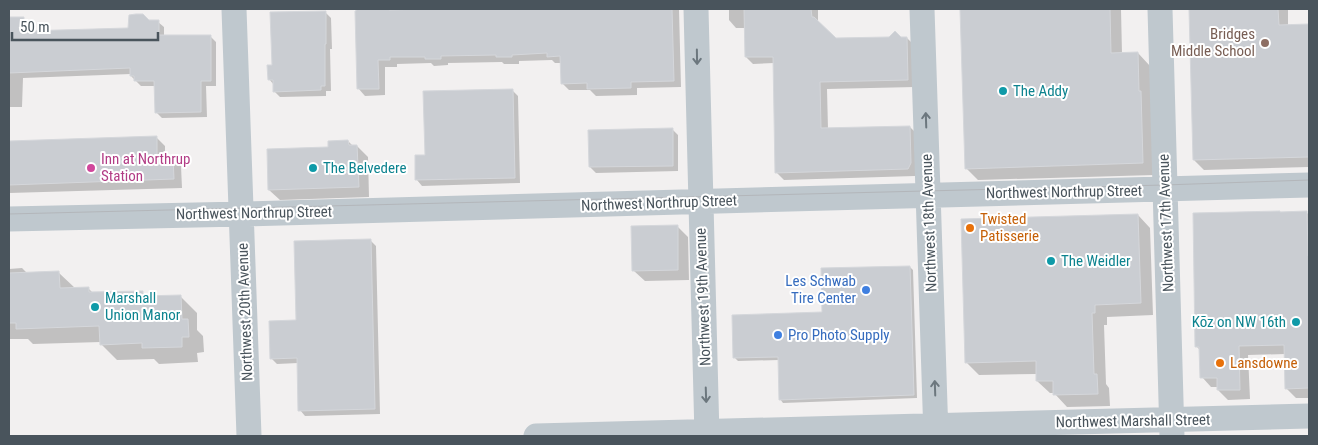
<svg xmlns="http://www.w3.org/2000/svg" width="1318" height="445" viewBox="0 0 1318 445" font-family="'Roboto Condensed',sans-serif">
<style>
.shadow{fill:#0003}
.building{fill:#cacdd2;stroke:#d5d7db}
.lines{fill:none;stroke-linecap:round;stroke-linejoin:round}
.minor{stroke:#bfc8ce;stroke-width:25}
.tram{stroke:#b3b6ba;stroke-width:1}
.oneway{stroke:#6c777e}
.education-dot{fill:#8d6e63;stroke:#fff;stroke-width:2}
.culture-dot{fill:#0f9aa8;stroke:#fff;stroke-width:2}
.hotel-dot{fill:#d1479c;stroke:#fff;stroke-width:2}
.food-dot{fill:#e8710a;stroke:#fff;stroke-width:2}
.shop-dot{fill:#3f7fe0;stroke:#fff;stroke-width:2}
.labels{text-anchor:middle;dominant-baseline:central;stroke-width:4;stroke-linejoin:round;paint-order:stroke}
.education-label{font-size:15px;fill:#785e54;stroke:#fff;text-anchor:end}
.culture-label{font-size:15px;fill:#0d838f;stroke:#fff;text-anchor:start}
.hotel-label{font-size:15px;fill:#b23c85;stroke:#fff;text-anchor:start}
.street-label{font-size:15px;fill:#49545c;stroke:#fff}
.food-label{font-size:15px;fill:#c56008;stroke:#fff;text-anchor:start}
.shop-label{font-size:15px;fill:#366cbe;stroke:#fff;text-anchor:end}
</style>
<rect width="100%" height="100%" fill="#f2f0f0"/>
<path class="shadow" d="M357 9H373L374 11 440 9 442 11 496 9H679L681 87 637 88V95L596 96 590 90H569L562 83 561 63H555L552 60 519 61V64H504L502 62 448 63V65L434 66 431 63 397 64V67H385V95L365 96 358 88Z
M729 9H818V23L836 39 907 38 914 45 915 87 827 89 828 129 910 127 917 134 915 176 784 180 776 172 774 63 753 64 746 57V28H736L729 20Z
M962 9H1121L1122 54 1138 53 1150 66 1154 175 978 180 966 168Z
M1190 9H1288V26H1309V167L1204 170 1194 160Z
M325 12 331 18 332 49H330L331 91H326V96L280 97 274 91V85L269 79 273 66Z
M9 18 24 19 30 25V32L130 29 149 22H158L164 27V36H210L216 42V86H206L207 117 162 118 156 112V86H141L131 76V74L23 78 22 107H9Z
M512 90 518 96 520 183 422 186 417 180 426 156Z
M672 129 678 135V171L596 173 590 167Z
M156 137 165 146V157H173L181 166 182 188 9 193V142Z
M348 141 353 146H357L368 157 369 197 280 200 269 190 329 148Z
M1307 213 1309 215V398H1296L1286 388 1285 354 1248 355 1250 399 1228 400 1218 390V387H1211L1202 377 1201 351 1196 346Z
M1138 215 1150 228 1153 315 1107 317V325H1104L1106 384 1109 388 1110 406 1067 407 1054 393H1050L1037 381V374L979 375 967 363Z
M677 226 688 237 689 280 645 281 634 271Z
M370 240 376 246 380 414 305 416 300 410 298 363 277 364 271 358Z
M910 267 913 270 917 398 783 403 780 399 779 360 738 361 735 358 823 313Z
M22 268 27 273H59L75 288H88L94 294 142 292 148 297H181L197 313V330L203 336 204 352 197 353 198 362 159 364 154 359 117 360 101 344V342L33 344 28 339H9V269Z"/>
<path class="building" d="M356 9H389V10L424 9H672L674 81 631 82V88L587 89V83L561 84 560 56 547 57V53L512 55V57H496V55L441 56V59H425V57H390V60H378L379 89H357L355 11H356Z
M744 9H811L812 17H814L836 38 889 37 895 31 901 37H907L908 80 820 82 821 128 910 126 911 163 908 169 775 173 773 57H745Z
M960 9H1110L1111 53 1138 52 1139 91H1141L1143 163 965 169Z
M1189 9H1278L1279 25 1309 24V157L1193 160Z
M326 11V44H325V86H321V90L273 92V80H268L267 65H272L270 12Z
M136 14H143L149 20H159V35H211V81H201V112L155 113 154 81H134V76H130V68L9 73V17H24V31L128 28 129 15Z
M513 89 515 178 415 180V155H425L423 91Z
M673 128V166L589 167 588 130Z
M157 136V156H173L174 179 9 185V141Z
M348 140 349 145H357L359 187 268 190 267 149 328 147V141Z
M1280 211V212L1307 211 1308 256H1309V388L1285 389 1284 345 1239 346 1240 390H1217V378H1200L1199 347H1195L1193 213Z
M1138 214 1141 303 1095 305V313H1092L1094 374H1097L1098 394 1053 395V381H1036V361L965 363 961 219Z
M678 225V270L632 271 631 226Z
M371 239 375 409 298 411 297 358 270 359 269 321 296 320 294 241Z
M910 266 914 395 779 400 778 357 733 358 732 315 822 312 821 268Z
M59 271 60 288 89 287V292L143 291V296L181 295 182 319H188L189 337H182V347L142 348V343L100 345 99 326 16 329V323H9V273Z"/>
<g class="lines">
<path class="minor" d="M234 9 249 436
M696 9 707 436
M922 9 936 436
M1160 9 1172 436
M9 219 242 214 1309 185
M536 436 1309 416"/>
<path class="tram" d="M9 214 1164 185 1309 180"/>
</g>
<defs><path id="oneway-shaft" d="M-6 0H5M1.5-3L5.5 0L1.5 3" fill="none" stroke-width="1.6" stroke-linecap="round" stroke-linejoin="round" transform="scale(1.25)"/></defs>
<g class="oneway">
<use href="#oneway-shaft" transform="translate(697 57) rotate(89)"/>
<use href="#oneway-shaft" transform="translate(926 120) rotate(-92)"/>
<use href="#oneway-shaft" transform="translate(935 388) rotate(-92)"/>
<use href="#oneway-shaft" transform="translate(706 395) rotate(88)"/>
</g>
<circle class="education-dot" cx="1265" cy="43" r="5"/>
<g class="culture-dot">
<circle cx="1003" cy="91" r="5"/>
<circle cx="313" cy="168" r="5"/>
<circle cx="1051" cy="261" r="5"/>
<circle cx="95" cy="307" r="5"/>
<circle cx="1296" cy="322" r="5"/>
</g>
<circle class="hotel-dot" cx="91" cy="168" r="5"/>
<g class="food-dot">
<circle cx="970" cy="228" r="5"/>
<circle cx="1220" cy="363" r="5"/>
</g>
<g class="shop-dot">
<circle cx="866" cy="290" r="5"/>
<circle cx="778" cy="335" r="5"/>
</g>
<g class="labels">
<g class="education-label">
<text x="1255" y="34">Bridges<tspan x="1255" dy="17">Middle School</tspan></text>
</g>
<g class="culture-label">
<text x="1013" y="91">The Addy</text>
<text x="323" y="168">The Belvedere</text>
<text x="1061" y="261">The Weidler</text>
<text x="105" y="298">Marshall<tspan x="105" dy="17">Union Manor</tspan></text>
<text x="1286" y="322" text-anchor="end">Kōz on NW 16th</text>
</g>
<g class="hotel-label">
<text x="101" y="159">Inn at Northrup<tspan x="101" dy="17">Station</tspan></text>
</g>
<g class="street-label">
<text transform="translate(1064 192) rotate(-1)">Northwest Northrup Street</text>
<text transform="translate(659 203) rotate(-2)">Northwest Northrup Street</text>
<text transform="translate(254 213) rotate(-1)">Northwest Northrup Street</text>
<text transform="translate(929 223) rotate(-92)">Northwest 18th Avenue</text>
<text transform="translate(1166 223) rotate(-92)">Northwest 17th Avenue</text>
<text transform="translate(703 297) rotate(-92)">Northwest 19th Avenue</text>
<text transform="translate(245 312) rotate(-92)">Northwest 20th Avenue</text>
<text transform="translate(1133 421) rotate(-1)">Northwest Marshall Street</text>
</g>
<g class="food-label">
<text x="980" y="219">Twisted<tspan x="980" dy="17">Patisserie</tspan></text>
<text x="1230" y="363">Lansdowne</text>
</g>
<g class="shop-label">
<text x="856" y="281">Les Schwab<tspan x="856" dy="17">Tire Center</tspan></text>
<text x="788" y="335" text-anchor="start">Pro Photo Supply</text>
</g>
</g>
<rect width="1318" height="445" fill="none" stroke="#49545c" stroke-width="20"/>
<path d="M12 32v8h146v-8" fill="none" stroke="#49545c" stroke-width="2.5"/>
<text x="20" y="32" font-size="15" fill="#49545c" stroke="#ffffff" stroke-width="4" paint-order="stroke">50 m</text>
</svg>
